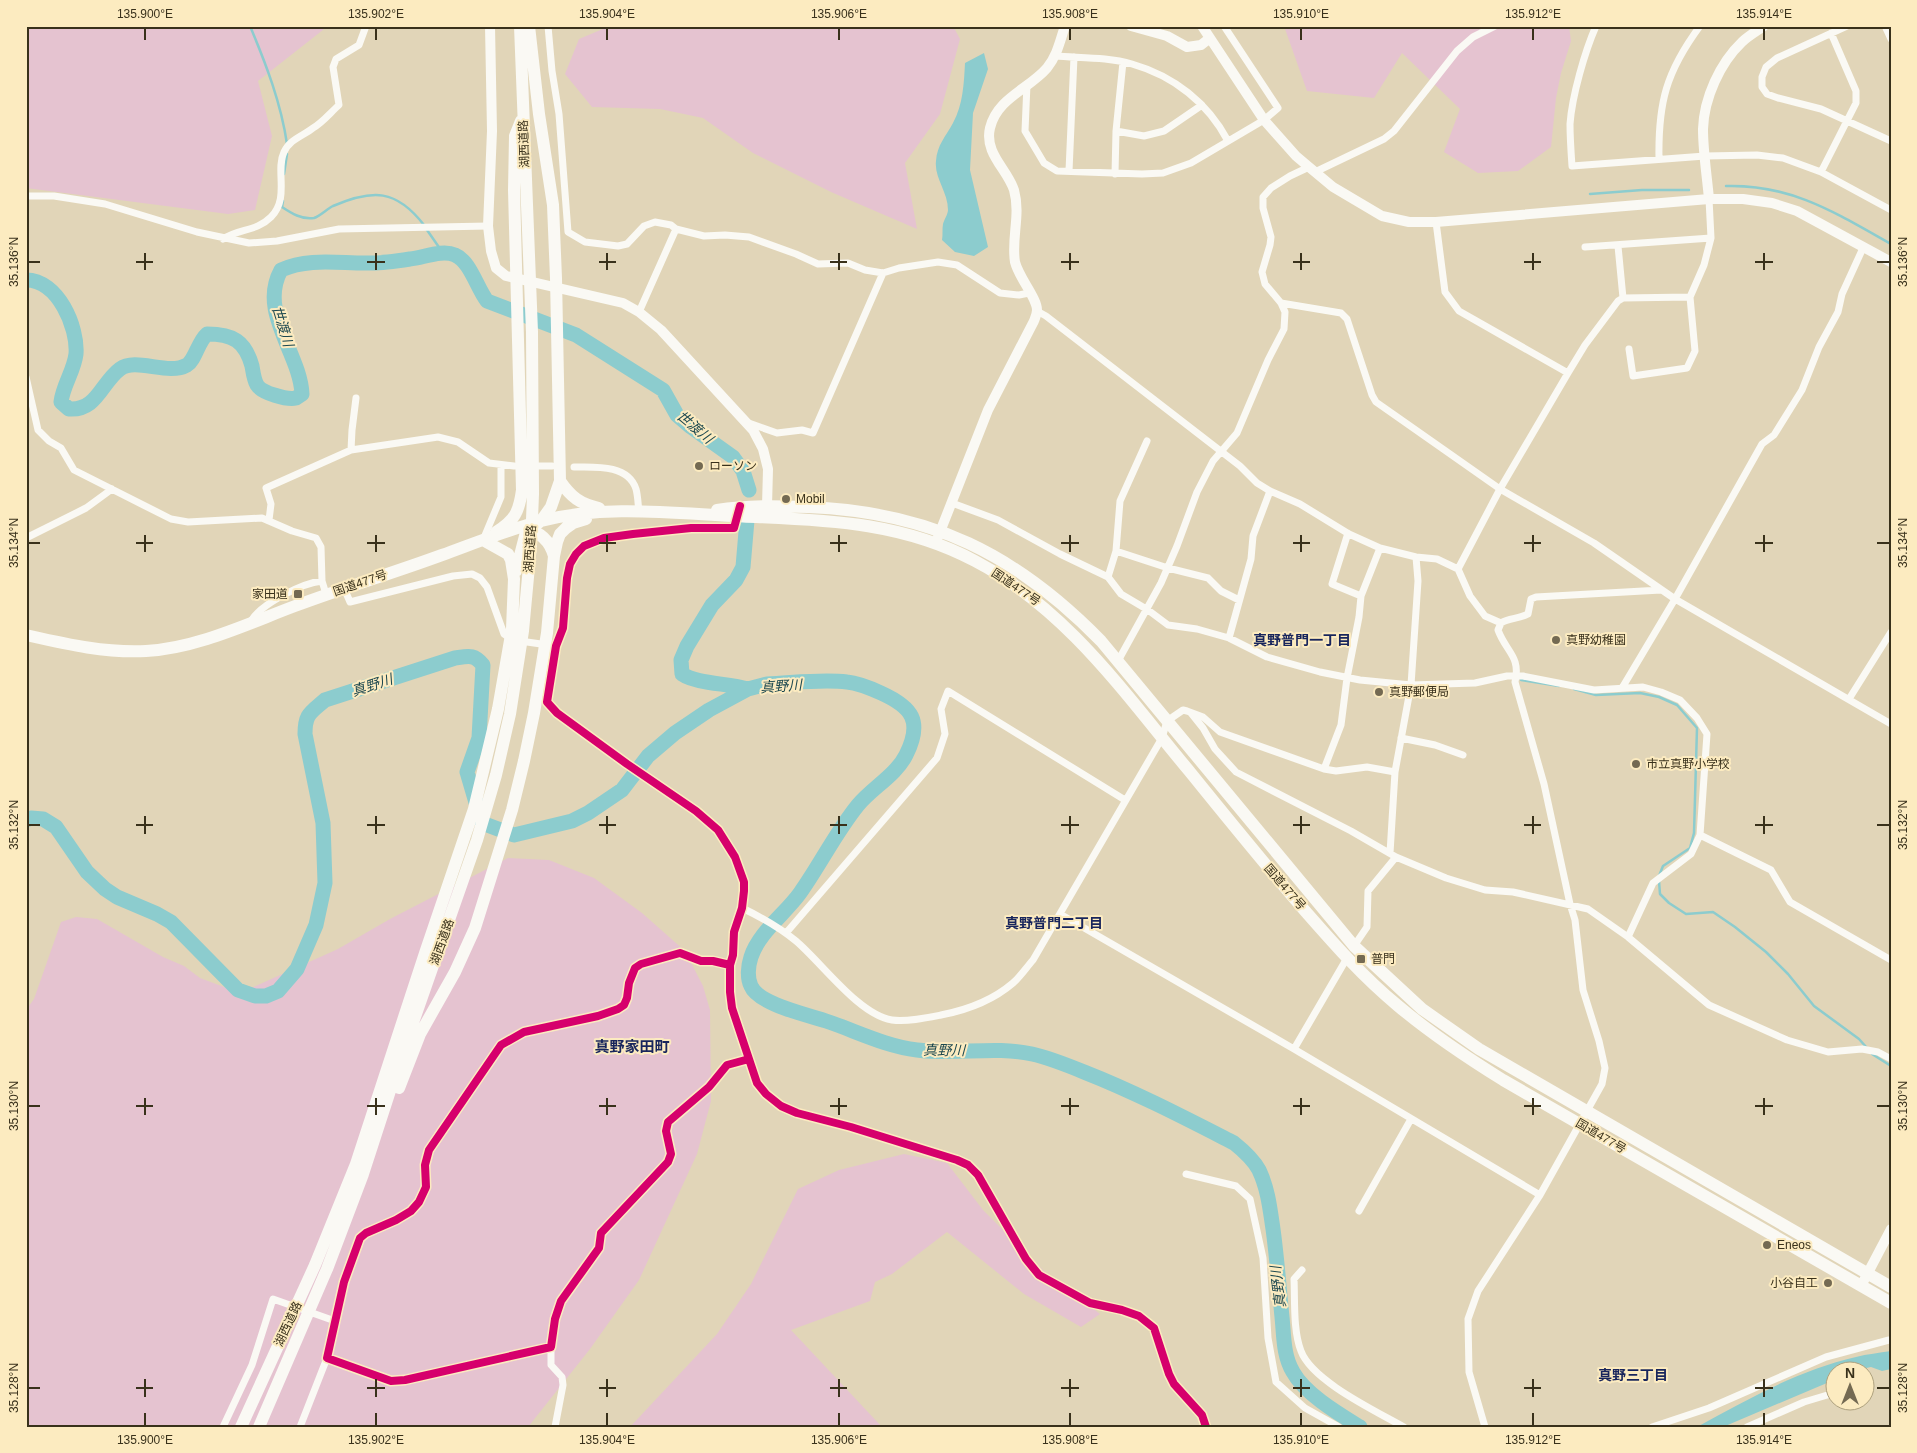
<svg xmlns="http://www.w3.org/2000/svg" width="1917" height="1453" viewBox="0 0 1917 1453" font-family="Helvetica,'Noto Sans JP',sans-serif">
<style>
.green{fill:#e5c3d0}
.water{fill:#8cccce}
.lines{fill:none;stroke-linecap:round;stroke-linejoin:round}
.stream{stroke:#8cccce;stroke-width:2.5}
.river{stroke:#8cccce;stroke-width:15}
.street{stroke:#faf9f4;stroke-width:7}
.secondary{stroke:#faf9f4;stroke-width:10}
.highway{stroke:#faf9f4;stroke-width:12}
.cycleway-casing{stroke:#fcebc0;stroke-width:11}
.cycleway{stroke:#d6006c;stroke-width:8}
.ticks{fill:none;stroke:#39311b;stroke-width:2}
.poi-dot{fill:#746a52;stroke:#fcebc0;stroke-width:2}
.labels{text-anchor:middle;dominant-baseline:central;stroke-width:4;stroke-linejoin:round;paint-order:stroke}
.street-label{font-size:12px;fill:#39311b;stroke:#fcebc0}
.poi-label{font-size:12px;fill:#39311b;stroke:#fcebc0;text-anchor:start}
.water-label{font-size:14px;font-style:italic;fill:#1c484f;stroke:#fcebc0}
.neighbourhood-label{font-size:14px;font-weight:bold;fill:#18255c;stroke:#fcebc0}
.quarter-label{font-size:15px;font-weight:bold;fill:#18255c;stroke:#fcebc0}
.neatline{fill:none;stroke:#39311b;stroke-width:2}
.ticks-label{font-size:12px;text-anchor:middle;fill:#39311b}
</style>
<rect width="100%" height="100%" fill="#e1d5b8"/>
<path class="green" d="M26 26H328L258 81 272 136 255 210 228 214 26 188Z
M610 26H953L960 39 940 114 905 163 917 229 831 192 753 153 703 118 660 109 592 107 565 74 579 39Z
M1284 26H1569L1571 41 1561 73 1556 98 1551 147 1518 171 1478 173 1444 152 1460 109 1402 53 1374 98 1307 91Z
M508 858 549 860 594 878 642 913 685 951 703 986 710 1010 711 1101 697 1154 639 1280 590 1349 528 1427H26V1010L34 999 61 922 76 917 97 919 163 957 184 966 200 978 240 993 338 949 390 919Z
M904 1154 947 1163 983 1210 1043 1270 1100 1314 1081 1327 1024 1294 947 1232 892 1274 875 1282 870 1301 791 1330 882 1427H630L717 1334 751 1284 798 1189 839 1170Z"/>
<path class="water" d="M984 53 988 69 973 113 970 170 988 247 974 256 955 252 942 240C943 235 942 229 943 224 944 220 948 214 948 210 948 192 934 178 936 161 937 145 946 136 953 123 963 105 964 83 965 63Z
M1891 1351V1369L1882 1371 1871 1367 1857 1370H1834V1380L1723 1427H1697C1748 1399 1799 1370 1856 1357 1867 1354 1879 1353 1891 1351Z"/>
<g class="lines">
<path class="stream" d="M250 26C266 64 281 103 287 144
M284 174 287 154
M1726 186C1791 184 1836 213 1891 244
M1590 194 1642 190H1689
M283 201 282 207C291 213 302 220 314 218 320 216 327 209 333 206 373 189 396 189 424 225
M427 230 443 253
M1521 680 1559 686
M1574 689 1596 695 1640 693 1659 697 1677 705 1697 728 1694 833 1690 848 1663 866 1659 876
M1659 881 1660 894 1669 903 1686 914 1713 912 1735 927 1766 952 1788 974 1814 1006 1859 1039 1867 1048
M1872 1054 1891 1066"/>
<path class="river" d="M26 280C58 280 78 327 76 354 74 371 63 385 61 402L69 409C97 411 101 383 120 369 136 357 168 376 187 365 195 360 198 342 207 334 233 334 245 341 252 366 253 372 254 380 257 385 262 393 287 400 296 398 296 398 302 394 302 394 300 353 258 312 281 270 310 257 341 264 372 263 384 263 397 261 410 259 423 258 442 249 455 255 470 261 477 288 487 301L576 335 663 390 677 415 691 427 733 457 743 471 749 490
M747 520 743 567 736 580 712 605 687 646 681 660 682 674C697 684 728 683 748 689
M26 820 31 818 43 819 56 827 87 872 105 889 117 897 157 914 171 922 238 990 255 996H266L278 991 297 969 316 925 325 883 323 823 305 734C305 714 310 713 325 700L455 658C469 656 474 654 483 665L479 738 467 772 482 823 514 835 572 821 588 813 622 790 648 756 675 733 709 710 748 689 767 684C793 683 821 679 847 682 858 683 870 688 881 693 912 707 923 721 906 755 896 775 872 788 858 805 836 832 820 865 800 893 785 914 759 932 751 957 748 966 747 978 751 986 758 1004 808 1015 826 1021 856 1031 885 1046 917 1050 954 1055 996 1046 1032 1054 1050 1058 1067 1065 1084 1072 1135 1092 1185 1118 1234 1143 1244 1151 1253 1159 1259 1170 1268 1189 1270 1209 1273 1229 1277 1258 1279 1287 1282 1317 1284 1336 1283 1355 1293 1372 1305 1394 1339 1414 1360 1427"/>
<path class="street" d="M548 26 552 71 559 114 568 232 585 242 618 246 627 244 644 226 655 222 671 225 676 229
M1596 26C1585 51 1572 96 1570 124 1570 138 1571 152 1572 166L1705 156 1757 155 1783 158 1821 172 1891 210
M1847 26 1777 58 1766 67 1762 77V87L1767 94 1778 98 1821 109 1891 141
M1885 26 1891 39
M1055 56C1081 58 1108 57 1132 64 1174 76 1208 103 1228 141
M1027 84 1025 131 1044 163 1057 171 1142 174 1163 173 1191 163 1264 120 1278 108 1224 26
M1116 131 1144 136 1164 131 1202 105
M1659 159C1658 103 1666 72 1700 26
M1069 171 1074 57
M1315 172 1384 139 1394 131 1457 51 1473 37 1495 26
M1821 172 1856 103V91L1831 33
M1115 174 1116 131 1123 62
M26 196H54L105 204 197 232 249 243 277 241 339 229 488 226
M1436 222 1445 292 1459 311 1568 373
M223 239C239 228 256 232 271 217 290 198 275 171 284 152 290 139 303 136 313 128 323 122 330 113 339 105L333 67 336 59 359 45 366 26
M1618 246 1623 298 1690 297 1704 265 1711 238 1709 199
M1585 247 1711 238
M1281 303 1341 313 1347 319 1372 395 1376 402 1500 489 1594 543 1675 599 1891 724
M1037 311 1046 316 1240 466 1257 483 1270 491 1300 504 1349 534 1380 548 1416 557 1437 559 1458 569 1470 596 1485 616 1501 623
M639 312 676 229 704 236 725 235 749 237 796 254 818 264 848 263 865 270 883 273 899 268 938 262 957 265 1000 293 1019 295 1029 293
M1629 349 1633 376 1687 368 1695 351 1690 297
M26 377 38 430 49 441 61 448 74 470 171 519 188 522 262 518 292 531 316 538 321 547 322 581
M746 422 777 433 802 430 813 433 883 273
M351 450 352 430 356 398
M530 466H552
M574 467C594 467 628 464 636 489 638 496 638 505 639 512
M952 503 998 520 1060 554 1108 577 1121 594 1148 610 1168 625 1197 629 1229 638 1267 657 1320 672 1360 680 1411 685 1475 683 1507 676H1523L1594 690 1643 687 1661 692 1680 700 1697 718 1707 734 1700 835 1691 854 1653 883 1628 937
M737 514 734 528H691L633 534 604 538 584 546 576 554 570 564 567 578 563 628 556 646 547 702 557 713 627 764 696 811 718 830 735 857 744 882V891L742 908 734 932 733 955 730 965V992L732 1008 757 1083 766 1094 781 1106 797 1113 851 1127 957 1160 968 1165 978 1175 1026 1259 1039 1275 1090 1303 1122 1310 1139 1316 1154 1328 1169 1374 1174 1384 1202 1415 1206 1427
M269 520 271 504 266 488 351 450 438 437 458 442 489 463 514 466
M1348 533 1332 584 1361 596
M26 538 86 508 112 489
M483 540 501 497V465
M1116 551 1168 568 1208 578 1221 591 1239 600
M1458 569 1500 489 1568 373 1585 345 1618 301 1623 298
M1108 577 1116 551 1120 501 1147 441
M344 588 350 602 453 576 472 574 480 578 487 587 504 634 513 640 548 645
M251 621C261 604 302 583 322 581L326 594
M1229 638 1251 559 1253 536 1270 491
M1118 661 1161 583 1177 546 1197 492 1213 461 1237 433 1268 360 1284 329 1285 312 1281 303 1265 284 1262 272 1270 245 1271 237 1263 208V197L1271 188 1290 176 1309 167
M1622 688 1675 599 1762 444 1774 435 1802 390 1819 347 1838 312 1842 294 1863 248
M1849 699 1891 632
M1191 713 1203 728 1215 749 1236 772 1351 831 1396 857 1446 878 1485 890 1513 892 1588 909 1628 937 1709 1005 1787 1040 1828 1052 1862 1049 1878 1052 1891 1059
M1401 738 1435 745 1463 755
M1324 769 1336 771 1367 767 1395 772
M1700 835 1771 870 1790 902 1891 960
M1390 853 1395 772 1411 685 1418 581 1416 557
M742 908C761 917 780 928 796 941 822 963 859 1015 892 1020 907 1022 926 1018 941 1015 967 1010 992 1001 1013 983 1020 977 1026 968 1033 960L1162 738 1167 721 1183 710 1187 711 1203 717 1220 732 1324 769 1341 725 1347 678 1359 617 1361 596 1380 548
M1060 914 1294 1049 1540 1195
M786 933 937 758 945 734 941 709 948 691 1125 800
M1354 946 1367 927 1368 891 1396 857
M730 965 713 961H701L680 953 641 964 635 968 629 983 627 998 624 1005 618 1009 598 1016 524 1032 501 1045 429 1150 425 1165 426 1187 419 1202 411 1211 396 1220 366 1233 360 1238 344 1282 327 1358 391 1381 405 1380 551 1347 555 1319 561 1301 599 1248 601 1233 668 1162 671 1154 666 1131 668 1122 709 1087 727 1065 749 1059
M1294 1049 1347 958
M1186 1174 1236 1186 1250 1199 1263 1258 1268 1338 1276 1382 1305 1408 1339 1427
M1359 1211 1411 1119
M1302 1270 1294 1279C1295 1300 1293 1331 1301 1351 1312 1381 1376 1411 1404 1427
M551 1347V1365L562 1377 563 1385 555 1427
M223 1427 252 1365 273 1299 335 1321
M300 1427 327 1358
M1485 1427 1469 1372 1468 1319 1478 1291 1540 1195 1602 1084 1605 1068 1599 1041 1583 990 1575 920 1570 904 1544 784 1515 682C1521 656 1506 652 1498 630L1501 623C1509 618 1519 619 1528 614L1531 599 1536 597 1661 590
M1652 1427 1709 1408 1826 1357 1889 1340
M1747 1427 1804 1402 1834 1393"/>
<path class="secondary" d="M490 26 492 131 488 226 491 251 496 268 506 276 623 303 639 312 661 330 753 430 763 449 768 469 767 506
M1131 26 1167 36 1187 47 1201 45 1210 38
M1202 26 1264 120 1296 156 1309 167 1333 187 1382 216 1409 222H1436L1709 199H1743L1772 203 1797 211 1891 262
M1709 199C1707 176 1703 152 1703 129 1704 98 1720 63 1742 42 1748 36 1757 31 1764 26
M938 537 988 410 1034 321C1035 318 1037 314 1037 310 1037 298 1019 278 1015 262 1011 238 1021 215 1014 190 1007 169 984 153 990 128 997 98 1029 89 1047 68 1057 56 1060 41 1065 26
M1861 1286 1891 1229"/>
<path class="highway" d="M560 481C571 497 580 504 599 508
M717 510C748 505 778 506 808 507 931 512 1016 554 1101 641L1354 946 1422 1009 1479 1049 1891 1287
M525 529C541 532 550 541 554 556
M496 532C515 520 519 512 522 490L514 190 515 136 521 121
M516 571 525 536 529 530 541 521 551 507 560 481 556 278 553 205 539 114 529 26
M26 635C66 644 104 653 146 651 197 648 247 624 295 606 343 588 393 573 442 555 475 543 507 530 541 521 611 503 685 515 756 517 833 520 906 524 975 561 1067 609 1125 694 1190 772 1228 819 1266 866 1306 912 1335 945 1363 977 1397 1005 1430 1033 1466 1057 1503 1080L1891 1303
M399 1088 420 1034 455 972 475 928 512 810 524 761 534 713 547 633 554 556 557 542 560 534 566 528 573 523 586 519
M354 1170 425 953 474 809 498 709 512 629 514 579 511 560 508 554 483 540
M241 1427 315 1265 356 1164
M259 1427 327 1269 363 1174 402 1054 477 840 496 775 510 714 523 631 531 545 533 494 532 332 520 26"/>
<g class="cycleway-casing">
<path id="cycleway" d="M740 506 734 528H691L633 534 604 538 584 546 576 554 570 564 567 578 563 628 556 646 547 702 557 713 627 764 696 811 718 830 735 857 744 882V891L742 908 734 932 733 955 730 965V992L732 1008 757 1083 766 1094 781 1106 797 1113 851 1127 957 1160 968 1165 978 1175 1026 1259 1039 1275 1090 1303 1122 1310 1139 1316 1154 1328 1169 1374 1174 1384 1202 1415 1206 1427
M730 965 713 961H701L680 953 641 964 635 968 629 983 627 998 624 1005 618 1009 598 1016 524 1032 501 1045 429 1150 425 1165 426 1187 419 1202 411 1211 396 1220 366 1233 360 1238 344 1282 327 1358 391 1381 405 1380 551 1347 555 1319 561 1301 599 1248 601 1233 668 1162 671 1154 666 1131 668 1122 709 1087 727 1065 749 1059"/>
</g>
<use href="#cycleway" class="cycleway"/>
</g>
<path class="ticks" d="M145 28V40M376 28V40M607 28V40M839 28V40M1070 28V40M1301 28V40M1533 28V40M1764 28V40M145 253V270M376 253V270M607 253V270M839 253V270M1070 253V270M1301 253V270M1533 253V270M1764 253V270M28 262H40M136 262H153M367 262H385M599 262H616M830 262H847M1061 262H1079M1293 262H1310M1524 262H1541M1755 262H1773M1877 262H1890M145 535V552M376 535V552M607 535V552M839 535V552M1070 535V552M1301 535V552M1533 535V552M1764 535V552M28 543H40M136 543H153M367 543H385M599 543H616M830 543H847M1061 543H1079M1293 543H1310M1524 543H1541M1755 543H1773M1877 543H1890M145 816V834M376 816V834M607 816V834M839 816V834M1070 816V834M1301 816V834M1533 816V834M1764 816V834M28 825H40M136 825H153M367 825H385M599 825H616M830 825H847M1061 825H1079M1293 825H1310M1524 825H1541M1755 825H1773M1877 825H1890M145 1098V1115M376 1098V1115M607 1098V1115M839 1098V1115M1070 1098V1115M1301 1098V1115M1533 1098V1115M1764 1098V1115M28 1106H40M136 1106H153M367 1106H385M599 1106H616M830 1106H847M1061 1106H1079M1293 1106H1310M1524 1106H1541M1755 1106H1773M1877 1106H1890M145 1379V1397M376 1379V1397M607 1379V1397M839 1379V1397M1070 1379V1397M1301 1379V1397M1533 1379V1397M1764 1379V1397M28 1388H40M136 1388H153M367 1388H385M599 1388H616M830 1388H847M1061 1388H1079M1293 1388H1310M1524 1388H1541M1755 1388H1773M1877 1388H1890M145 1413V1426M376 1413V1426M607 1413V1426M839 1413V1426M1070 1413V1426M1301 1413V1426M1533 1413V1426M1764 1413V1426"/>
<g class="poi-dot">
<circle cx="699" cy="466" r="5"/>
<circle cx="786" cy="499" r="5"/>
<rect x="293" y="589" width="10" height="10" rx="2.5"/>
<circle cx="1556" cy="640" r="5"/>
<circle cx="1379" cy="692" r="5"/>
<circle cx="1636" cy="764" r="5"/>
<rect x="1356" y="954" width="10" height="10" rx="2.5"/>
<circle cx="1767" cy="1245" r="5"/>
<circle cx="1828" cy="1283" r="5"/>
</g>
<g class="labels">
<g class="street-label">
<text transform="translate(524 144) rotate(-92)">湖西道路</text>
<text transform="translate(530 549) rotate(-86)">湖西道路</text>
<text transform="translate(360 583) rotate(-19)">国道477号</text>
<text transform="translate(1016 587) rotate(34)">国道477号</text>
<text transform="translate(1285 887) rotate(49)">国道477号</text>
<text transform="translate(442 942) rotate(-70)">湖西道路</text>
<text transform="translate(1601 1136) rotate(30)">国道477号</text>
<text transform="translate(288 1324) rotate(-65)">湖西道路</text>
</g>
<g class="poi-label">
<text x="709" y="466">ローソン</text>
<text x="796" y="499">Mobil</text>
<text x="288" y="594" text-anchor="end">家田道</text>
<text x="1566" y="640">真野幼稚園</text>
<text x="1389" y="692">真野郵便局</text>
<text x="1646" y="764">市立真野小学校</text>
<text x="1371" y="959">普門</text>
<text x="1777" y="1245">Eneos</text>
<text x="1818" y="1283" text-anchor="end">小谷自工</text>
</g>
<g class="water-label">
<text transform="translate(283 326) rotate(73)">世渡川</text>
<text transform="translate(695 427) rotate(40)">世渡川</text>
<text transform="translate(372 685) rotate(-18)">真野川</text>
<text transform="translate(781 686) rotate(-4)">真野川</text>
<text transform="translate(944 1050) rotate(1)">真野川</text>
<text transform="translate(1278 1287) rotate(-97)">真野川</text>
</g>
<g class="neighbourhood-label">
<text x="1302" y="640">真野普門一丁目</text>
<text x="1054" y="923">真野普門二丁目</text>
<text x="1633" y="1375">真野三丁目</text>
</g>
<g class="quarter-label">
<text x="632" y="1046">真野家田町</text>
</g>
</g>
<rect width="1917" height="1453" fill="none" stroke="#fcebc0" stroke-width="55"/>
<g transform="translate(1850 1386)"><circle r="24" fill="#fcebc0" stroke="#aea17e"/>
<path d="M0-4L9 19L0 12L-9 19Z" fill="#746a52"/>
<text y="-8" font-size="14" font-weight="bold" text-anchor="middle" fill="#39311b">N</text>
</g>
<rect x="28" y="28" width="1862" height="1398" class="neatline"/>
<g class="ticks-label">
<text x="145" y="18">135.900°E</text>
<text x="376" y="18">135.902°E</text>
<text x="607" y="18">135.904°E</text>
<text x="839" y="18">135.906°E</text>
<text x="1070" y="18">135.908°E</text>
<text x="1301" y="18">135.910°E</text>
<text x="1533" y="18">135.912°E</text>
<text x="1764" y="18">135.914°E</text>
<text transform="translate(14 262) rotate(-90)" y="4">35.136°N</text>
<text transform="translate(1903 262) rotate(-90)" y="4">35.136°N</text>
<text transform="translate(14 543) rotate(-90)" y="4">35.134°N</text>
<text transform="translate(1903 543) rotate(-90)" y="4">35.134°N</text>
<text transform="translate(14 825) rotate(-90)" y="4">35.132°N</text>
<text transform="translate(1903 825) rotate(-90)" y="4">35.132°N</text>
<text transform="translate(14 1106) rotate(-90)" y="4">35.130°N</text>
<text transform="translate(1903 1106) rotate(-90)" y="4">35.130°N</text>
<text transform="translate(14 1388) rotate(-90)" y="4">35.128°N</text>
<text transform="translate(1903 1388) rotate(-90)" y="4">35.128°N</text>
<text x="145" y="1444">135.900°E</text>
<text x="376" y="1444">135.902°E</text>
<text x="607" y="1444">135.904°E</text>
<text x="839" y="1444">135.906°E</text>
<text x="1070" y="1444">135.908°E</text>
<text x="1301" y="1444">135.910°E</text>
<text x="1533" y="1444">135.912°E</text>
<text x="1764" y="1444">135.914°E</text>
</g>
</svg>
